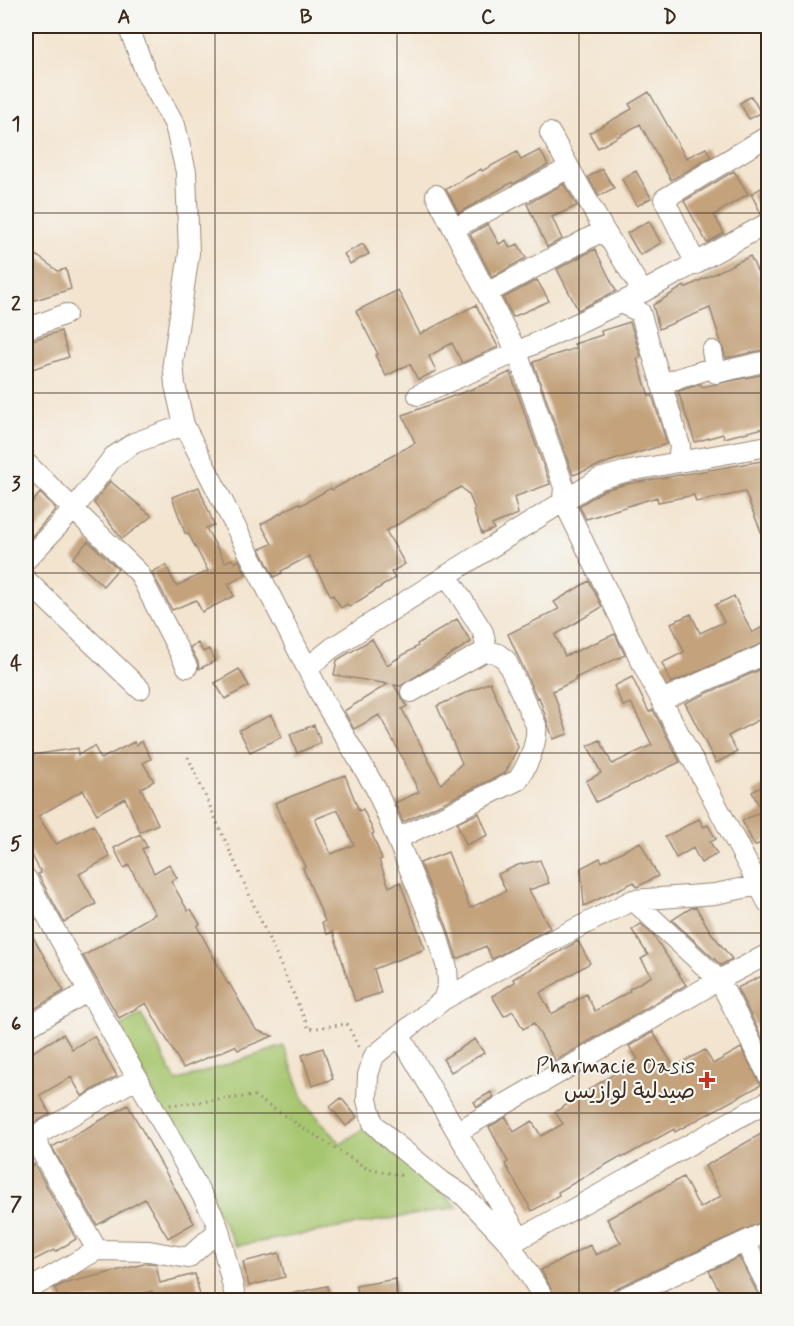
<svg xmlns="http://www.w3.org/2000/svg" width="794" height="1326" viewBox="0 0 794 1326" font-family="Mynerve,'Playpen Sans Arabic',sans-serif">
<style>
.green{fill:#a7c66f;stroke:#717846;stroke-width:1.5}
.building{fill:#c3a27c;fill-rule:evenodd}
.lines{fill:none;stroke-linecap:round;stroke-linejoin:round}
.minor-casing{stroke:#978776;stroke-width:22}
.path{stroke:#978776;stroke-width:3;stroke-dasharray:1.5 4.5;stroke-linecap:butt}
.minor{stroke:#fff;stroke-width:20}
.grid{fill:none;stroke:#3b2a1e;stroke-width:1.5;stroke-opacity:0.55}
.poi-dot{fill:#c8321e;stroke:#f6f6f2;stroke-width:2}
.labels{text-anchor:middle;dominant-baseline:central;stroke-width:4.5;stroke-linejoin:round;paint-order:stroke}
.poi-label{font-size:22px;fill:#3b2a1e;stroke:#f6f6f2;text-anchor:end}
.neatline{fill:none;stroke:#3b2a1e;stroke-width:2}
.grid-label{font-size:20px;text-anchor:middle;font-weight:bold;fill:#3b2a1e}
</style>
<rect width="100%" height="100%" fill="#f6f6f2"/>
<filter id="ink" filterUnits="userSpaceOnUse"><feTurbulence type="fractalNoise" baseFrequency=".0167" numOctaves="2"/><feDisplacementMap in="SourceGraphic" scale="12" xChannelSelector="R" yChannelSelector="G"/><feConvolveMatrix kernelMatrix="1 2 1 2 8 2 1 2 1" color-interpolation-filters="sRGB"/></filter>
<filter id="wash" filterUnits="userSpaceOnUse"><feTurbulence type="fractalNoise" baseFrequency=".008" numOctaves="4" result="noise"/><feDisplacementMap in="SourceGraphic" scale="24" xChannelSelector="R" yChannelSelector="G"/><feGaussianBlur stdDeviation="1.35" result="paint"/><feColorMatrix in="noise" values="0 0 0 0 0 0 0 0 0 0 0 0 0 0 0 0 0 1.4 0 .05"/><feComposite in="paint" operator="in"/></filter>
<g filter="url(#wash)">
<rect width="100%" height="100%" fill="#f3e4cf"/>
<path class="green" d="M141 1014 176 1081 284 1046 305 1103 341 1144 364 1128 458 1207 236 1246 118 1027Z"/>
<g id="blocks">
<path class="building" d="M649 92 686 158 706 148 711 157 671 180 640 124 598 148 589 133 632 109 629 104Z
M751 96 761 113 749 119 740 103Z
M540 150 548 165 513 184 512 182 459 213 446 189 481 169 482 171 517 152 521 160Z
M602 169 614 188 599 196 588 177Z
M636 171 651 198 637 206 622 179Z
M734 171 748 194 714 215 724 233 707 243 684 201Z
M564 184 577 206 552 217 562 239 547 247 527 204Z
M768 184V211L761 213 751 194Z
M649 221 661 243 640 255 627 233Z
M488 224 499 244 506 240 510 248 518 244 526 258 492 277 470 234Z
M26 244 36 255 58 271 66 269 71 289 35 300 29 278 26 275Z
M363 244 369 254 350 264 344 254Z
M595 249 616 291 578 310 557 269Z
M750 256 761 279 759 280 768 304V349L726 358 710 308 659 329 653 305 684 286 685 288Z
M537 280 549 301 513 317 503 298Z
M398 290 420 334 476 305 498 347 462 363 452 343 429 356 436 371 418 380 410 364 386 376 375 355 378 354 356 311Z
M630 322 641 357 637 359 649 396 652 395 667 444 617 459 573 475 533 362 576 348 574 344 602 335 601 331Z
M61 331 69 357 29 370 26 360V342Z
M510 372 550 484 514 497 518 514 492 525 494 529 482 534 473 510 475 509 469 495 461 487 386 531 405 564 391 572 395 578 349 607 347 604 341 608 333 595 331 596 309 556 281 571 282 573 274 577 260 549 272 544 261 524 299 503 301 505 331 488 332 490 415 443 403 415 488 383Z
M760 375 768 378V427L724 438 723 434 695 442 678 391 701 384 702 387Z
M768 460V549L745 492 696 502 694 495 658 502 657 497 586 519 579 506 604 490 627 484Z
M110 481 152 516 122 539 94 503Z
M199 487 214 525 206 528 225 562 232 559 234 563 239 560 246 575 228 584 234 596 202 612 196 600 172 610 152 572 166 565 176 586 208 571 188 533H185L172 497Z
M40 493 56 509 26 543V511Z
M88 541 118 569 103 586 73 558Z
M589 581 602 607 555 635 565 656 615 634 625 655 575 678 576 680 553 691 568 734 553 739 539 697 537 698 508 634 559 609 554 602Z
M734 596 752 633 768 624V641L671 683 662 663 684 652 671 623 691 614 700 633 724 622 715 605Z
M457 619 471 642 401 686 394 685 407 706 402 709 441 784 462 763 437 706 490 682 518 747 505 773 403 822 395 803 419 792 401 755 379 715 354 729 344 711 388 684 334 675 337 660 372 639 387 665 418 646 417 644Z
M198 643 203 652 209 649 215 661 199 669 198 662 190 647Z
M768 666V715L728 736 737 752 716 763 685 703Z
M239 669 249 686 225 699 215 683Z
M632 677 649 712 653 710 680 762 596 802 586 781 601 773 588 746 600 740 612 764 652 745 631 703 623 706 614 686Z
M271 715 282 737 250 752 239 730Z
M314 725 321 743 297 753 290 734Z
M142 741 151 759 143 763 154 781 141 788 158 824 140 832 125 798 97 814 83 790 38 816 56 844 93 825 110 857 79 874 96 904 64 922 38 874 41 873 26 843V756L78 748V755L94 746 101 759 134 742 136 745Z
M345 775 359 811 363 809 374 833 372 834 382 859 379 860 389 887 400 882 425 949 374 969 381 993 355 1001 333 932 327 934 322 923 325 921 303 868 305 867 284 821 283 822 275 803ZM338 810 354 845 331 854 315 819Z
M768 783V839L755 846 742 821 762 811 752 792Z
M479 813 488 835 466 845 457 823Z
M699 819 704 827 708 825 716 839 710 842 717 854 701 863 693 848 676 858 665 837Z
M140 834 147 847 142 849 154 873 169 864 177 878 171 881 188 911 191 909 200 924 197 926 228 984 229 983 256 1030 273 1036 238 1050 235 1046 183 1068 146 1003 119 1018 83 956 155 914 129 865 124 868 114 848Z
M640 842 658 876 637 887 634 882 584 906 581 868 600 858 602 862Z
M448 852 470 908 506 891 498 874 518 865 540 860 549 883 529 890 550 928 492 959 486 946 457 959 447 927 420 863Z
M696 907 710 931 732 959 721 965 672 920 691 908Z
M641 924 653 935 686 985 555 1061 534 1023 523 1029 513 1011 504 1016 492 996 515 982 513 979 578 941 590 963 540 993 552 1014 586 994 595 1011 630 991 629 989 652 976 641 959 648 955 632 930Z
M26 925 64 991 34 1009 26 994Z
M768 973V1050L737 988Z
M653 1032 674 1067 705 1050 713 1064 741 1048 761 1085 675 1132 674 1129 622 1158 621 1156 558 1192 559 1195 532 1211 505 1164 508 1162 489 1127 506 1117 514 1132 532 1121 541 1136 563 1124 555 1112 571 1102 570 1100 585 1091V1092L638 1059 629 1046Z
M63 1034 72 1049 94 1036 117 1076 82 1096 71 1077 40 1095 50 1114 26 1128V1056Z
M475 1039 484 1053 451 1072 443 1059Z
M323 1048 333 1079 312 1086 302 1055Z
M491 1092 494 1097 477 1107 474 1102Z
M341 1098 357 1117 346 1126 330 1107Z
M128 1105 194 1223 168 1238 145 1199 97 1225 52 1147Z
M761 1134 768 1148V1219L614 1289 609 1294 607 1300H557L541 1270 590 1245 596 1255 621 1243 607 1219 683 1177 700 1208 721 1196 705 1166Z
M34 1164 76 1239 55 1252 54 1250 26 1264V1168Z
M279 1253 285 1277 249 1286 243 1262Z
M739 1257 757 1292 768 1300H725L709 1271Z
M148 1263 156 1264 160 1283 195 1274 201 1300H153L152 1291 113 1300H59L55 1288 63 1284Z
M396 1279 398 1300H359L356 1286Z
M327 1286 330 1300H285V1295Z
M666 1291 671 1300H646Z"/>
</g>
</g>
<g filter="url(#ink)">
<use href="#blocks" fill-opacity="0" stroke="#978776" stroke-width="1.5"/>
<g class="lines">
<g class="minor-casing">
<path id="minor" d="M128 26 146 73 175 125 186 172 189 253 173 362 175 385 184 425 307 668
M550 133 604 230 643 292
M436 195 517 352 564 487 563 500 645 669 768 903
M455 228 569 168
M696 264 664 199 768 136
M487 293 604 230
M620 303 640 312 680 446 678 462
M26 329 66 314
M712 351 716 373 767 361 768 366
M661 384 715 367
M418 395 517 352 643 292 768 223
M26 463 139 573 187 667
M26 560 74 509 113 457 134 443 184 425
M447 575 483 632 487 650
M26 580 140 689
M662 700 768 653
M397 839 518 780C528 764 538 744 536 725L506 660 498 654 487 650 411 692
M26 878 213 1215 219 1230 236 1300
M633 900 719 980 768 1075
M443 1000 529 952 633 900 715 894 759 885
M26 1028 88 991
M400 1036 520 1238
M457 1132 719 980 768 954
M26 1141 138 1078
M745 1242 768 1287
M510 1244 768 1101
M97 1250 149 1251 188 1258 219 1230
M26 1291 97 1250 33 1137
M545 1300 510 1244 478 1210 464 1196 443 1182 393 1142 373 1123 367 1100 368 1075 374 1056 443 1000 448 985 447 968 436 932 376 789 326 705 307 668 332 648 599 479 624 472 768 446
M619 1300 768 1231"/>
</g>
<path class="path" d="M188 757 309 1029 347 1024 359 1048
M170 1105 254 1096 366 1168 405 1176"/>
<use href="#minor" class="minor"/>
</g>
</g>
<path class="grid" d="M215 26V1300M397 26V1300M579 26V1300M26 213H768M26 393H768M26 573H768M26 753H768M26 933H768M26 1113H768"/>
<path class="poi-dot" d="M704 1071h6v6h6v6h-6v6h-6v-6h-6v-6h6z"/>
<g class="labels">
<g class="poi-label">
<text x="695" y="1067">Pharmacie Oasis<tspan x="695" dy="25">صيدلية لوازيس</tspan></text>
</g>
</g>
<rect width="794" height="1326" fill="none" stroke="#f6f6f2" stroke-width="66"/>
<rect x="33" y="33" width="728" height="1260" class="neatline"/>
<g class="grid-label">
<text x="124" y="23">A</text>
<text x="306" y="23">B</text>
<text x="488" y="23">C</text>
<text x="670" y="23">D</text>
<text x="16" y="130">1</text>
<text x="16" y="310">2</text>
<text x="16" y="490">3</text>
<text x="16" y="670">4</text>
<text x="16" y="850">5</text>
<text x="16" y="1030">6</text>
<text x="16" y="1210">7</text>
</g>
</svg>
